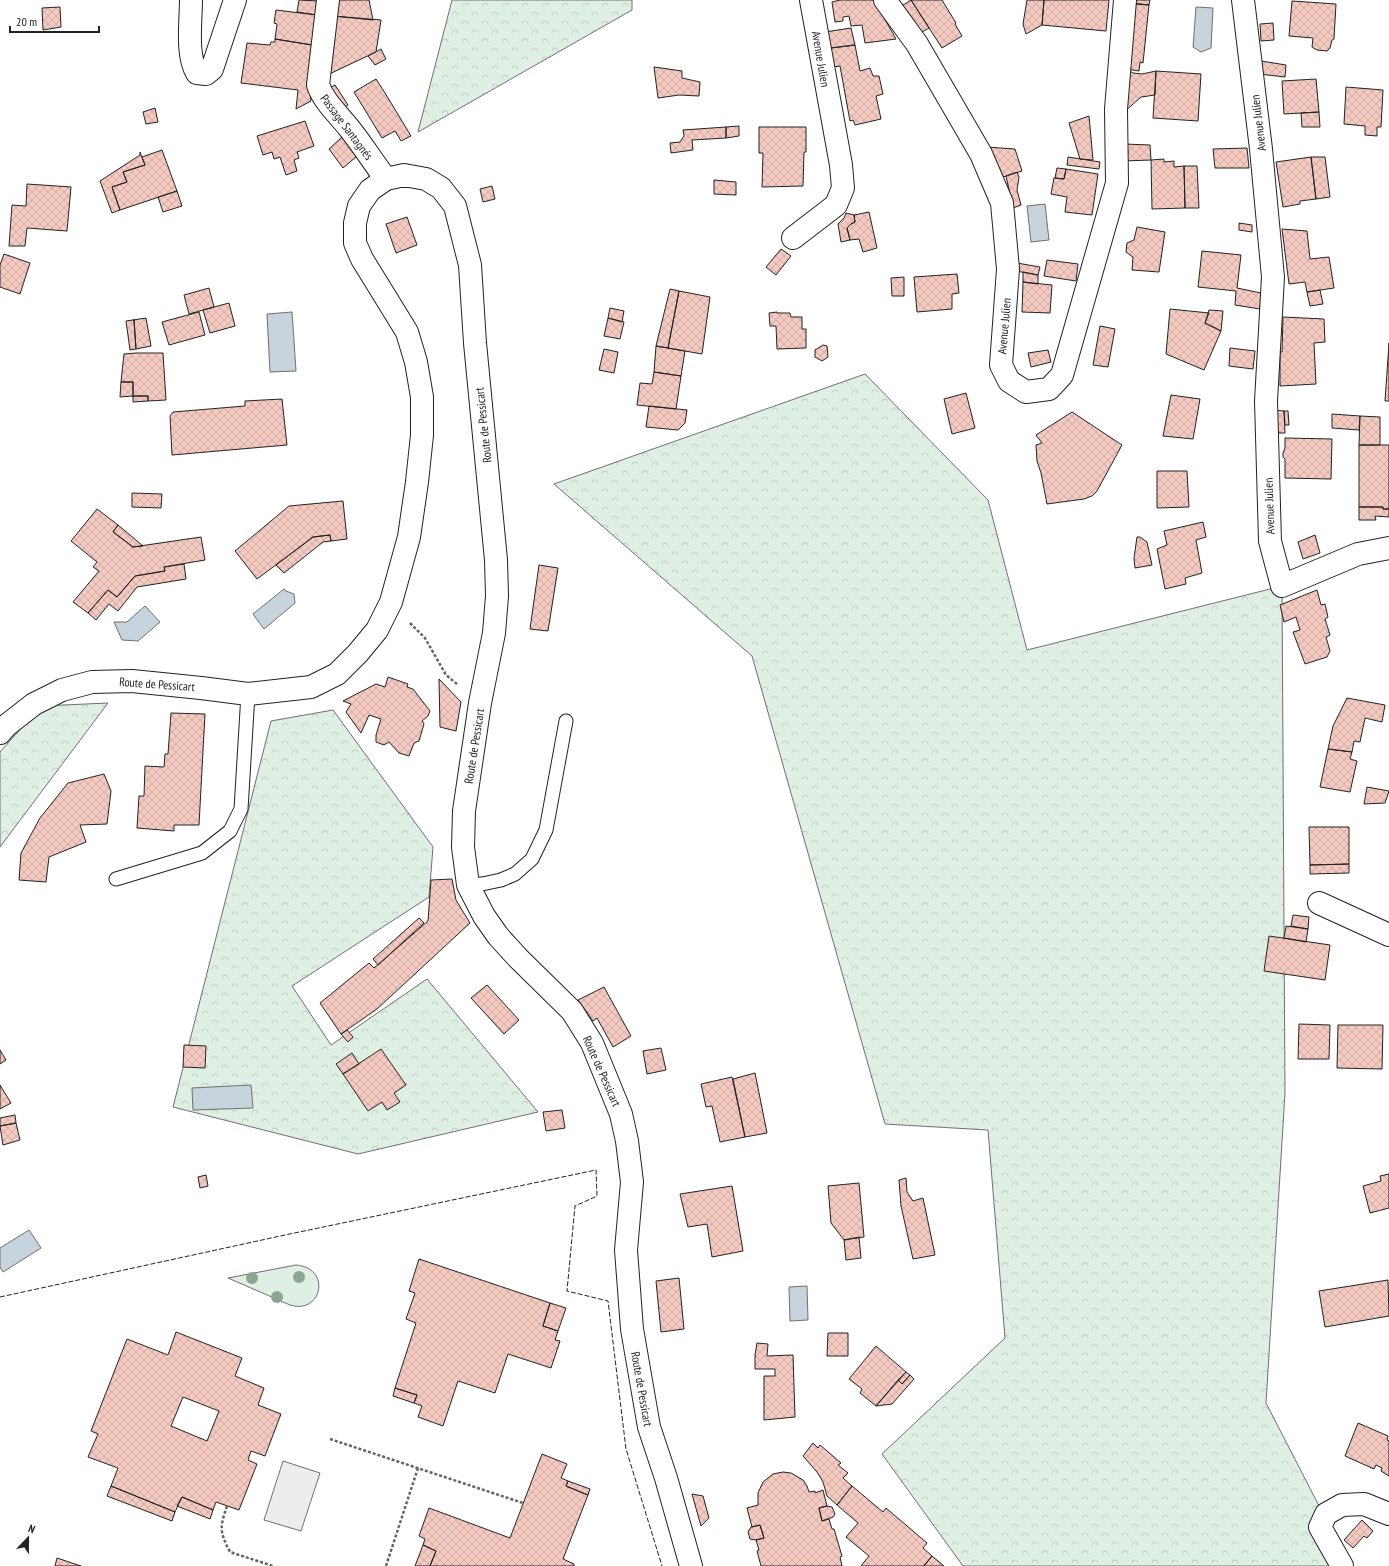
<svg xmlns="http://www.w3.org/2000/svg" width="1389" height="1566" viewBox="0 0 1389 1566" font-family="'PT Sans Narrow',sans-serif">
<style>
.grass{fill:#e0efe3;stroke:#6f6f6f}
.forest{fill:url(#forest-crowns);stroke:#6f6f6f}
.parking{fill:#ededed;stroke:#6f6f6f}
.water{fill:#c7d3dd;stroke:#6f6f6f}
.building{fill:url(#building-cross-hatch);stroke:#222;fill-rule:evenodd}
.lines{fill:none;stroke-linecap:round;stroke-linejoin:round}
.lane-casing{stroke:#222;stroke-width:15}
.street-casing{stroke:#222;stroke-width:24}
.secondary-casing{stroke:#222;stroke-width:24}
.path{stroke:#646464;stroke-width:2.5;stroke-dasharray:3 2;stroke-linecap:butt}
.lane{stroke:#fff;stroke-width:13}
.street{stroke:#fff;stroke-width:22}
.secondary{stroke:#fff;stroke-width:22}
.fence{stroke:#222;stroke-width:1;stroke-dasharray:5 2;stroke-linecap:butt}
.tree{fill:#8da692}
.labels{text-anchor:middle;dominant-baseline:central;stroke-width:3;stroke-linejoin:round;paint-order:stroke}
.street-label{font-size:12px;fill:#222;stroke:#fff}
</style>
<defs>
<pattern id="forest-crowns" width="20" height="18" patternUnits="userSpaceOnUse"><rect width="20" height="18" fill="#e0efe3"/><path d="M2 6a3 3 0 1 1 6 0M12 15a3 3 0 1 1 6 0" fill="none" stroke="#c0cdc2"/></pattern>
<pattern id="building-cross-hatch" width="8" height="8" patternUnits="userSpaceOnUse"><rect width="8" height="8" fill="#f3c9c0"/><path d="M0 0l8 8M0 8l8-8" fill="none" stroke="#d0aca5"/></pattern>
</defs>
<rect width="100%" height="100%" fill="#fff"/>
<path class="grass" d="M296 1265C332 1268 322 1315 290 1305L228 1278Z"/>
<path class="forest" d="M452 0H632V10L418 132Z
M865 374 988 500 1027 650 1282 586 1285 1093 1266 1403 1350 1566H963L882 1454 1005 1338 988 1130 885 1124 752 656 554 484Z
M108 703 0 847V752L41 706Z
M333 710 433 847 429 897 292 986 331 1045 427 979 538 1112 358 1154 173 1107 271 721Z"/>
<path class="parking" d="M283 1461 320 1473 301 1531 264 1520Z"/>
<path class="water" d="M1196 7 1213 8 1211 48 1201 52 1193 47Z
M1045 204 1049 240 1031 242 1027 206Z
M292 312 296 371 270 372 267 314Z
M284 589 286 591 294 594 295 603 264 629 253 614Z
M145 606 160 622 138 641 122 640 114 622H127Z
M251 1085 253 1108 193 1110 192 1088Z
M29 1230 41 1248 3 1272 0 1267V1248Z
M807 1286 808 1320 790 1321 789 1287Z"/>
<path class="building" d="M299 0 319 1 317 15 297 12Z
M336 0H369L373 20 333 16Z
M840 0H874L896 39 865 43 862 25 851 26 849 16 843 17V21L835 22 832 2Z
M911 0 929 28 917 35 900 7Z
M911 0H942L956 23 955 24 962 36 942 48Z
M1027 0H1044L1042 25 1026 34 1023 24Z
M1044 0H1109L1106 31 1042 25Z
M1135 0H1150L1149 5 1134 4Z
M1292 1 1336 4 1334 39 1332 40 1330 48 1327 51 1317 50 1312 47 1313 38 1289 36Z
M1132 3 1149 5 1143 63 1140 62 1139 71 1127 69Z
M60 7 61 27 43 30 42 8Z
M276 10 317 15 312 45 275 39 277 24 274 23Z
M333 16 381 20 376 52 325 76Z
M1273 23 1274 40 1261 41 1260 24Z
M851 28 855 45 831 48 825 32Z
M275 39 312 45 308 80 311 101 296 109 298 90 241 83 247 43 270 45 271 42H275Z
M855 45 860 71 870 68 873 76H879L883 94 876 96 881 119 855 125 853 120 850 121 840 66 833 67 831 48Z
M381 49 386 59 375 65 368 56Z
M1261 61 1286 65 1285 77 1259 74Z
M654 67 682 71V78L700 82 699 96 679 95 658 98Z
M1127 69 1133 73 1142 74 1156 71 1155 95 1141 97 1123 113Z
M1156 71 1201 74 1198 121 1153 118Z
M376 79 385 93 411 136 401 141 395 131 382 138 354 92Z
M1316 79 1319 112 1284 114 1282 81Z
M335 85 348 105 340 110 326 90Z
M1346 87 1383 90 1381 127H1377V136L1365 135V126L1344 124Z
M155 108 158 122 146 124 143 112Z
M1319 112 1320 127H1302L1301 113Z
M1089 116 1093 160 1080 159 1069 123Z
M305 121 314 146 297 152 299 158 294 160 297 171 286 175 280 157 274 159 272 152 263 155 257 136Z
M739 126V136L726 138V127Z
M726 127V138L692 140 693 150 671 153 670 143 680 142 684 136 683 130Z
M759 127H806V152H804L803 186 762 187 763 153H759Z
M342 137 357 156 343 168 329 149Z
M1124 144 1150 145 1151 160 1123 161Z
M986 147 1015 149 1022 171 1000 178Z
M1247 148 1249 168H1215L1213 149Z
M162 150 177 191 120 210 112 187 127 182 123 172 145 165 142 157Z
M140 152 145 165 123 172 127 182 112 187 120 210 112 213 100 181 140 155Z
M1068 157 1100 162 1099 169 1067 165Z
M1311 157H1325L1330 197 1316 199Z
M1311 157 1316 199 1300 201V204L1283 207 1276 162Z
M1164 159V162L1174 161V167L1184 166 1185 208 1152 209 1151 160Z
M1184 166H1197L1199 208H1185Z
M1057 168 1066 169 1064 179 1055 178Z
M1066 169 1098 174 1092 215 1065 212 1067 197 1051 194 1054 178 1064 179Z
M1017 172 1019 177 1017 190 1021 205 1013 208 1006 176Z
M714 180 736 182V195L714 194Z
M27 184 71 187 67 231 27 228 25 246H9L12 205 26 206Z
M492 186 495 199 483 202 480 189Z
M177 191 182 206 163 212 158 197Z
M869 212 877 248 863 252 859 239 850 240 847 228 851 224 855 222 854 215Z
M846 213 854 215 855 222 851 224 847 228 850 240 841 242 838 224 844 218Z
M407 217 417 245 396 253 386 224Z
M1239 223 1252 225V232L1239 230Z
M1137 227 1165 232 1159 272 1132 270 1133 257 1126 252 1127 243 1134 240Z
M1282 229 1307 231 1310 259 1329 257 1334 288 1307 292 1305 282 1289 284Z
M781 249 791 256 776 275 766 267Z
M1202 251 1241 255 1237 288 1261 293 1260 309 1235 305 1236 291 1198 287Z
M4 254 30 263 20 294 0 287V265Z
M1047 260 1078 264 1076 281 1044 276Z
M1017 263 1040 267 1038 275 1016 271Z
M1023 272 1038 275V284L1023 282Z
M957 274 959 293 952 294V309L917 312 914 277Z
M904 277V296H892L891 278Z
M1023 282 1052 285 1050 313 1022 312Z
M209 288 214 307 189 314 184 295Z
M670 289 679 291 668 348 656 346Z
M1320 290 1323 304 1310 306 1307 292Z
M679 291 710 297 702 354 668 348Z
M229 303 235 326 210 333 203 310Z
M610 308 624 311 622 322 608 318Z
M1170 309 1209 313 1205 323 1221 331 1204 370 1166 354Z
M1209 310 1223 311 1221 331 1205 323Z
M199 312 205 335 169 345 162 322Z
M777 312V313H790L791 317H802V329H806V348L777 349 776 326H770L769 313Z
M1283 317 1324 319 1325 342 1314 343 1316 384 1280 386V352H1282Z
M146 318 151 346 136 349 134 320H133Z
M608 318 624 322 620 339 604 336Z
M133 320H134L136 349 130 350 126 321Z
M1100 326 1115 329 1108 367 1093 365Z
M1389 343V401H1385Z
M823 345 827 346 828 357 822 361 815 357V350Z
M656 346 685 351 681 376 654 372Z
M1230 348 1255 351 1253 369 1229 366Z
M604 349 618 352 614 373 599 370Z
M1048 350 1051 362 1031 367 1028 353Z
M136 353H163L166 400 148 401V396H133V382H121L124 354Z
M654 372 681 376 676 409 637 405 640 383 652 384Z
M121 382H133V396L120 397Z
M966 393 975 428 952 434 944 399Z
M1171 395 1200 399 1193 439 1163 436Z
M133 396H148V401L133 402Z
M282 399 287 445 172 455 170 416 173 412 245 406V401Z
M649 406 687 410 685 423 678 430 646 427Z
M1273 410 1284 411 1285 433H1274Z
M1284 411H1288L1289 425H1285Z
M1072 412 1122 445 1097 491 1092 496 1084 499 1047 504 1041 473 1037 461 1036 445 1042 443 1036 435Z
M1332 414 1360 416 1359 430 1332 428Z
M1360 416 1380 417V445H1359Z
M1285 438 1332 439 1331 479 1285 478V459L1283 457V453L1285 448Z
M1359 445H1389V509H1383V507H1359Z
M1157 471H1187L1189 507 1157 508Z
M132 493 162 494 161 508 132 507Z
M343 501 347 539 331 541 330 535 313 537 257 579 235 551 289 506Z
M1359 507H1383V509H1389V517L1375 516 1376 520H1359Z
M97 509 118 525 113 532 133 547 201 537 205 560 164 567 165 571 135 576 117 597 108 590 88 613 73 602 99 571 93 567 97 562 71 541Z
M1203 522 1206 537 1196 540 1202 573 1185 578 1186 584 1165 589 1157 549 1167 545 1164 531Z
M118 525 143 546 133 547 113 532Z
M330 535 331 541 323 542 284 573 276 565 313 537Z
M1315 535 1320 553 1303 559 1298 542Z
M1137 537H1140L1147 542 1152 565 1135 568 1134 558Z
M184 564 186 579 137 587 118 611 109 604 96 620 88 613 108 590 117 597 135 576 165 571 164 567Z
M539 565 558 568 548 631 530 629Z
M1317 590 1321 605 1325 604 1328 617 1325 619 1330 635 1326 637 1330 651 1327 657 1305 664 1293 632 1300 630 1296 617 1284 622 1280 605Z
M388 677 408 684 407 687 413 689 430 711 428 716 422 721 424 724 419 741 414 743 409 756 399 753 389 742 384 745 376 742V735L381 719 369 715 361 733 346 712 351 704 343 701 376 684 385 687Z
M439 679 461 702 456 731 440 727Z
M1347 698 1385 705 1382 722 1365 718 1360 742 1354 741 1352 752 1328 749 1333 726Z
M171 713 205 714 199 825H174V831L137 828 139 796H144L145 766 164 767 165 754H168Z
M1328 749 1352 752 1350 759 1357 761 1350 792 1320 787Z
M104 774 111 791 107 824 80 825 86 842 49 857 46 882 19 880 21 853 40 818 68 783Z
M1367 787 1389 791 1385 803 1364 804Z
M1309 827H1349V864L1310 865Z
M1349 864V873L1310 874V865Z
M452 879 456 900 470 923 377 1009 341 1034 320 1003 369 963 374 968 428 921 431 880Z
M1293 915 1309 917 1308 929 1291 926Z
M419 918 424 923 378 965 373 959Z
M1286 926 1308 929 1306 942 1284 938Z
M1269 936 1330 945 1325 980 1264 971Z
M487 985 519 1020 504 1034 471 998Z
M604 987 631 1036 613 1047 597 1018 593 1021 578 1000Z
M1299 1024 1330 1025 1329 1059H1298Z
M1338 1025H1383L1382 1069 1337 1068Z
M347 1030 353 1037 348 1042 341 1034Z
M184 1045 206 1046 205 1068 183 1067Z
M661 1048 666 1070 647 1074 643 1051Z
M381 1049 406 1085 394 1093 400 1102 387 1110 382 1102 368 1111 343 1074Z
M0 1050 6 1060 0 1064Z
M352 1053 359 1064 343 1074 336 1064Z
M755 1073 767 1133 745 1137 733 1079Z
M732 1077 745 1137 720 1142 712 1106 706 1107 701 1084Z
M0 1085 11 1103 0 1109Z
M562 1110 565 1128 546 1131 543 1112Z
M15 1115 16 1123 0 1126V1118Z
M16 1123 20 1140 3 1145 0 1126Z
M1389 1174V1208L1370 1213 1363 1186 1381 1181 1380 1176Z
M206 1175 208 1186 200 1188 198 1177Z
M906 1178 907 1192 913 1201 923 1198 935 1255 913 1259 901 1206 899 1180Z
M859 1183 864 1237 844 1240 831 1223 828 1186Z
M732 1186 743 1251 712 1257 707 1224 688 1227 680 1194Z
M859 1237 861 1258 846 1260 844 1240Z
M419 1259 550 1303 543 1326 558 1331 555 1340 560 1341 551 1368 508 1354 495 1393 458 1381 443 1426 418 1417 422 1406 414 1403 417 1395 395 1388 416 1323 406 1319 415 1293 409 1291Z
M679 1278 684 1329 661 1332 656 1281Z
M1388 1280 1389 1316 1325 1327 1319 1291Z
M550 1303 566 1308 558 1331 543 1326Z
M176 1332 242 1358 235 1376 264 1388 258 1405 281 1414 265 1456 251 1451 248 1460 257 1464 239 1510 216 1502 213 1510 182 1497 175 1512 111 1486 118 1468 88 1457 98 1434 91 1431 127 1339 168 1355ZM183 1397 219 1411 207 1441 171 1426Z
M828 1333H848V1356H827Z
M757 1343 768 1344 767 1356 793 1355 795 1417 764 1420V1376H775V1369H755V1355Z
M876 1346 906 1372 876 1406 860 1393 862 1389 849 1379Z
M906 1372 910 1375 902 1384 898 1380Z
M910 1375 914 1379 892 1404 876 1406 898 1380 902 1384Z
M395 1388 417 1395 414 1403 393 1396Z
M1358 1423 1388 1436 1387 1440 1389 1441V1476L1381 1471 1382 1468 1376 1465 1374 1469 1345 1456Z
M813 1443 818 1448 820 1445 841 1463 838 1465 848 1473 843 1478 852 1486 837 1505 827 1496 823 1482 817 1472 803 1456Z
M542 1454 567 1464 561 1478 568 1481 566 1486 588 1495 563 1559 574 1564V1566H430L436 1551 423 1545 425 1539 419 1536 429 1508 510 1538Z
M783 1472 791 1473 803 1480 807 1486 809 1492 815 1491V1493L823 1490 827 1506 819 1508 822 1521 829 1519 832 1529H834L842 1556 840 1557 842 1566H761L757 1551 759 1550 756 1540 764 1538 760 1525 752 1527 747 1508 758 1505V1493L763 1482 773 1474Z
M568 1481 590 1489 588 1495 566 1486Z
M111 1486 175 1512 172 1521 107 1496Z
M852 1486 883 1512 886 1508 927 1543 923 1548 932 1556 924 1566H861L869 1556 846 1537 858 1523 837 1505Z
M692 1494 703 1496 709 1518 701 1526Z
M182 1497 213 1510 210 1519 177 1506Z
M827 1506 832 1507 835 1514 833 1517 822 1521 819 1508Z
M1362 1520 1373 1531 1367 1538 1364 1536 1353 1548 1344 1540Z
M760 1525 764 1538 756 1540 750 1539 748 1532 751 1527Z
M423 1545 436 1551 430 1566H415Z
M932 1556 944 1566H924Z
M57 1558 81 1566H55Z"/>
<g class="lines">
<g class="lane-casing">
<path id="lane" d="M116 879 202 853 230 831 241 809 248 694
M468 885 482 884 501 880 515 874 532 859 546 830 566 721"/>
</g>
<g class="street-casing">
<path id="street" d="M191 0C191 21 186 55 197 73L206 74 212 69 235 0
M328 0 318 85C324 102 338 114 349 128 362 144 373 162 386 179
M885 0 917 44 981 154 1002 203 1008 269 1001 365 1009 381 1026 392 1049 389 1062 375 1117 183 1116 109 1125 0
M1243 0 1261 149 1273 277 1266 401 1270 541 1282 586 1358 554 1389 548
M793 238 836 205 843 188 841 165 811 0
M1319 903 1389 935
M1342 1566 1320 1527 1326 1514 1342 1505 1364 1504 1389 1514"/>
</g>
<g class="secondary-casing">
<path id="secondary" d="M0 733 7 725 34 704 62 690 92 682 132 681 201 688 248 694 311 687 337 674 358 653 377 630 391 602 409 537 417 482 422 435V397L416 362 407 332 362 259 355 243V223L359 206 370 190 386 179 404 175 426 179 441 188 455 206 470 265 475 343 496 560 497 596 494 633 480 703 464 811 463 847 468 885 484 916 498 936 518 958 572 1011 592 1043 621 1114 627 1141 632 1182 626 1250 632 1329 649 1427 666 1478 691 1566"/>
</g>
<path class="path" d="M410 623 425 638 446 675 457 684
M330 1439 523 1503
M227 1506C220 1527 219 1531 230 1552L273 1566
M386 1566 418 1468"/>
<use href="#lane" class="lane"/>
<use href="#street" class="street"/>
<use href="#secondary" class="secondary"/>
<path class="fence" d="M0 1297 285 1235 596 1170 597 1196 575 1206 567 1291 608 1301 626 1449 662 1566"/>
</g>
<g class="tree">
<circle cx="299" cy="1277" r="6"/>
<circle cx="252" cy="1278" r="6"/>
<circle cx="277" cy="1297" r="6"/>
</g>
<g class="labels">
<g class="street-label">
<text transform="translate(821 59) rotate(80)">Avenue Julien</text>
<text transform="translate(1258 123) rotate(-97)">Avenue Julien</text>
<text transform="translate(347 127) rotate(53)">Passage Santagnés</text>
<text transform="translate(1004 326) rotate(-85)">Avenue Julien</text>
<text transform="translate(483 425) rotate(-96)">Route de Pessicart</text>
<text transform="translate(1269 506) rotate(-92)">Avenue Julien</text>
<text transform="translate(157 684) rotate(4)">Route de Pessicart</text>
<text transform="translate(474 746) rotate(-81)">Route de Pessicart</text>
<text transform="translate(602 1071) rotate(66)">Route de Pessicart</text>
<text transform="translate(642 1389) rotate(80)">Route de Pessicart</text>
</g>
</g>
<g transform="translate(28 1538) rotate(22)" stroke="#ffffff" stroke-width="3" paint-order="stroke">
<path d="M0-3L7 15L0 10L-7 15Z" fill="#222222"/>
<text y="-6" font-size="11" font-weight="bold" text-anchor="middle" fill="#222222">N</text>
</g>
<path d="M10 26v6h89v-6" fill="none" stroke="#222222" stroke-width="2"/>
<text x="16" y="26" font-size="12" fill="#222222" stroke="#ffffff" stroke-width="3" paint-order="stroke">20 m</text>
</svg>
